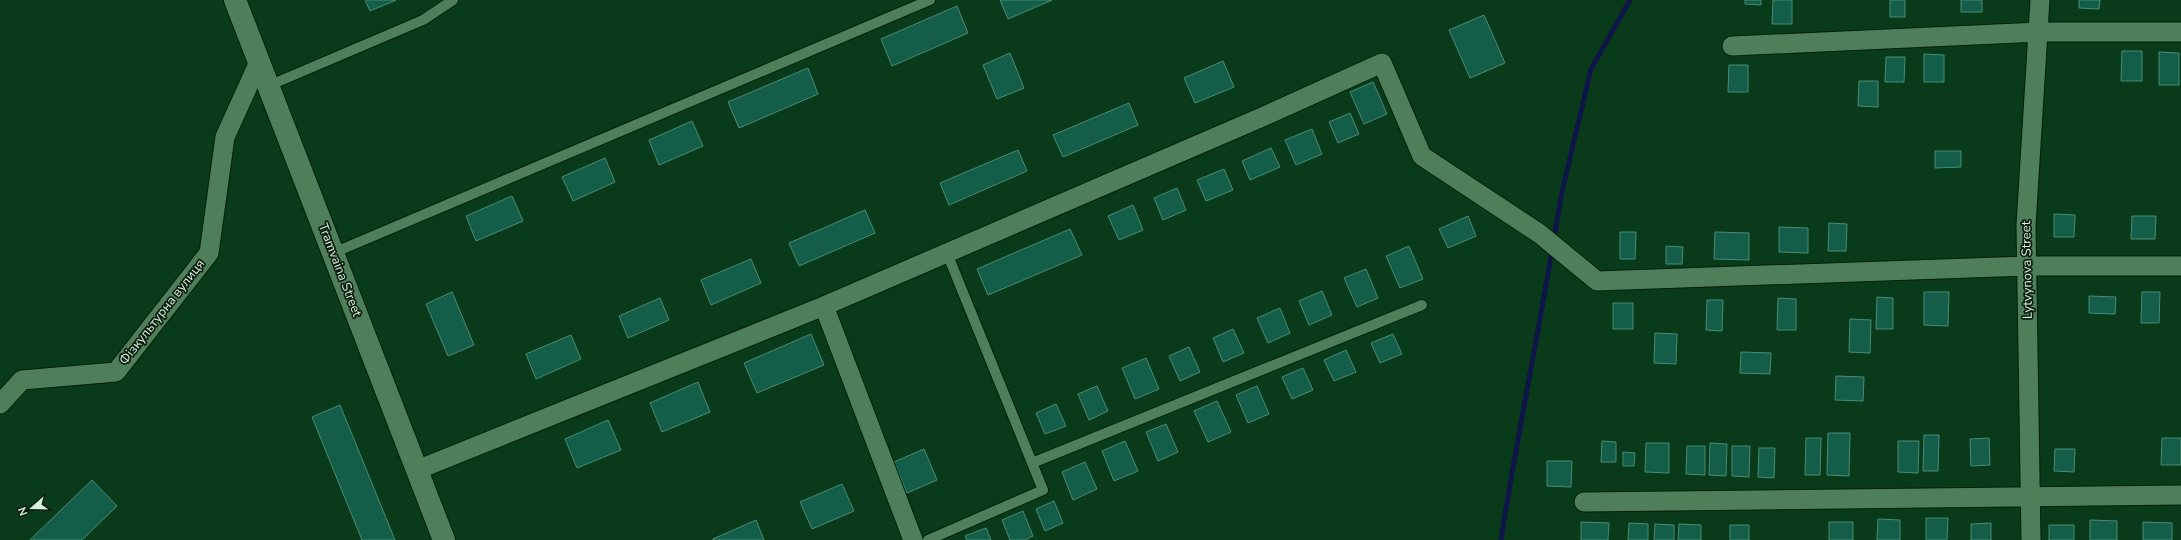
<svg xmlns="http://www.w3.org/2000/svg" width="2181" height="540" viewBox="0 0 2181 540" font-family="'Nunito Sans',sans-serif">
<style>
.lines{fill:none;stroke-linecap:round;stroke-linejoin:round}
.stream{stroke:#0e1547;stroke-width:5}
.building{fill:#135d49;stroke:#498c77}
.lane-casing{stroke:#002008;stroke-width:12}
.street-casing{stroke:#002008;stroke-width:21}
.secondary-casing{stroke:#002008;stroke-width:24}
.lane{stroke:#4f7f5a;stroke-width:10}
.street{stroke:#4f7f5a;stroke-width:19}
.secondary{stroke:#4f7f5a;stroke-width:22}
.labels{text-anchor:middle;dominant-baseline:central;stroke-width:3.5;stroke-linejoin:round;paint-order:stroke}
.street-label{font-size:13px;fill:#d9f2dd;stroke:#0a1e0f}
</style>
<rect width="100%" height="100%" fill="#093b1b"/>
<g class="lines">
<path class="stream" d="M1554 240 1561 196 1591 69 1630 0
M1501 540C1516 443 1536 347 1552 250"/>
</g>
<path class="building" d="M365 0H396L370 11Z
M1000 0H1052L1008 19Z
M1745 0H1761V5L1745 4Z
M1773 0H1792V24H1772Z
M1890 0H1905V17H1890Z
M1961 0H1982V12H1961Z
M2079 0H2100L2099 9 2079 8Z
M957 6 968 33 892 66 881 39Z
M1484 15 1505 63 1470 78 1449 30Z
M2122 51H2142V81H2121Z
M2159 52 2179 53V85H2159Z
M1010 53 1024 88 997 99 983 65Z
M1924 54 1944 55V82H1924Z
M1886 57H1905L1904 82H1885Z
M1223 61 1234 87 1195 103 1184 78Z
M1729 65H1748V92H1728Z
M808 68 818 94 739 128 728 102Z
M1859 81H1878V107L1858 106Z
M1373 82 1387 114 1364 124 1350 92Z
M1129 103 1138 125 1063 157 1053 135Z
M1350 113 1359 134 1338 143 1329 122Z
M692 121 703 146 659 165 649 140Z
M1312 129 1322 154 1296 165 1285 140Z
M1271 148 1280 167 1250 180 1242 161Z
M1018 150 1027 171 949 205 940 183Z
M1935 151H1961V167L1935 168Z
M605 158 615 182 573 201 562 177Z
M1224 169 1233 190 1206 201 1197 180Z
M1177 188 1186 210 1163 220 1154 198Z
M512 196 523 221 476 241 466 216Z
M1133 205 1143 230 1119 240 1108 216Z
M865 210 875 233 799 266 789 243Z
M2054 214 2075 215 2074 237H2054Z
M1468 216 1476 236 1448 248 1439 229Z
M2132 216H2156L2155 239H2131Z
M1829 223 1847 224 1846 251H1828Z
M1779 227 1808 228V253L1779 252Z
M1070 229 1082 255 988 295 977 269Z
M1620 232H1636L1635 259H1620Z
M1715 232 1749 233V260L1714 259Z
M1409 246 1423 279 1400 288 1386 256Z
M1666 246 1683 247 1682 264H1666Z
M751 259 761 283 711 305 701 280Z
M1366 269 1378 298 1357 307 1344 278Z
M1322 291 1332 315 1309 325 1299 301Z
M452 292 474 345 448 356 426 304Z
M1924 292H1949L1948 326 1924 325Z
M2142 292H2160L2159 323H2141Z
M2089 296 2116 297 2115 314 2089 313Z
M1877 297 1893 298V329H1876Z
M660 298 669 320 628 338 619 316Z
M1778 298 1796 299V330H1777Z
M1707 300H1723L1722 331 1706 330Z
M1613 303H1633V329H1613Z
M1280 308 1290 333 1268 343 1257 318Z
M1850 319 1871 320 1870 353 1849 352Z
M1233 329 1244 353 1223 362 1213 338Z
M1655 333 1677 334 1676 364 1654 363Z
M811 334 824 365 757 393 744 363Z
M1393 334 1402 354 1380 363 1371 343Z
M571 335 581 359 536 379 526 354Z
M1189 347 1200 372 1180 381 1169 356Z
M1346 350 1356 372 1334 381 1324 360Z
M1741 352 1771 353 1770 374 1740 373Z
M1146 358 1159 389 1135 399 1122 368Z
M1303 368 1313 390 1292 399 1282 377Z
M1836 376 1864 377 1863 401 1835 400Z
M698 382 710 412 662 432 650 403Z
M1097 386 1108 411 1089 420 1078 394Z
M1257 386 1269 414 1248 423 1236 395Z
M1217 401 1231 432 1208 442 1194 411Z
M1056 404 1066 426 1045 434 1036 413Z
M340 405 395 540H362L312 417Z
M608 420 621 450 577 468 565 439Z
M1166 424 1178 452 1158 461 1146 432Z
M1828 433H1850L1849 476 1827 475Z
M1924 435H1939L1938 471H1923Z
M1806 438H1821L1820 475H1805Z
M1989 438 1990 465 1971 466 1970 439Z
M2162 438H2181V465H2161Z
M1125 441 1138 471 1114 481 1102 451Z
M1602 441 1616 442V462H1601Z
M1898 441H1919L1918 473 1898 472Z
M1646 443H1669V473L1645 472Z
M1710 443 1727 444 1726 476 1709 475Z
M1687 446H1705V475L1686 474Z
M1732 446H1750L1749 477 1732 476Z
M1759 448H1775L1774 478 1758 477Z
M924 449 937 480 907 493 894 462Z
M2055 449H2075L2074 472 2054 471Z
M1623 452 1635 453 1634 466H1623Z
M1547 461H1572L1571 487 1547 486Z
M1085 462 1097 489 1073 500 1062 472Z
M92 480 117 506 82 540H30Z
M842 484 854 511 812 529 800 502Z
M1054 501 1063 523 1045 531 1036 509Z
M1023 511 1033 536 1025 540H1010L1002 520Z
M1926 518H1948L1947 540H1926Z
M1878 519 1900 520V540H1877Z
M756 520 764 540H713V539Z
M2090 520 2117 521V540H2090Z
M1581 522 1609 523 1608 540H1581Z
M1829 522H1853V540H1829Z
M2143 522 2172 523V540H2143Z
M1629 523 1648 524V540H1628Z
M1991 523V540H1971V524Z
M1655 524 1674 525V540H1654Z
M1679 524 1701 525V540H1678Z
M1730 525H1749V540H1730Z
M2049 525H2074V540H2049Z
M986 528 991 540H967L965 536Z"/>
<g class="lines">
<g class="lane-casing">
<path id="lane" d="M268 86 423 20 453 0
M333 253 930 0
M1032 463 1422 305
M928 540 1043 490 947 253"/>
</g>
<g class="street-casing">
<path id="street" d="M1732 46 2039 32H2181
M824 306 913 540
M0 404 22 380 116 372 209 253 225 137 259 62
M417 470 824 306 1260 118 1382 63 1422 156 1540 234 1597 281 2027 266H2181
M1584 502 2181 495
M2031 540 2026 225 2040 0"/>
</g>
<g class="secondary-casing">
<path id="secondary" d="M235 0 444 540"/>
</g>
<use href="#lane" class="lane"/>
<use href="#street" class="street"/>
<use href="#secondary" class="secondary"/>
</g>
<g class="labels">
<g class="street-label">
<text transform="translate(340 270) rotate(69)">Tramvaina Street</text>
<text transform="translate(2027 270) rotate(-91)">Lytvynova Street</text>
<text transform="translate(162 312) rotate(-52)">Фiзкультурна вулиця</text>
</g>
</g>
<g transform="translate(32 508) rotate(250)" stroke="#0a1e0f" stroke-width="3" paint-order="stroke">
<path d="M0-3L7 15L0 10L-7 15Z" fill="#d9f2dd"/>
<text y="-6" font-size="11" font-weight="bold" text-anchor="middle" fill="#d9f2dd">N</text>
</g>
</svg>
